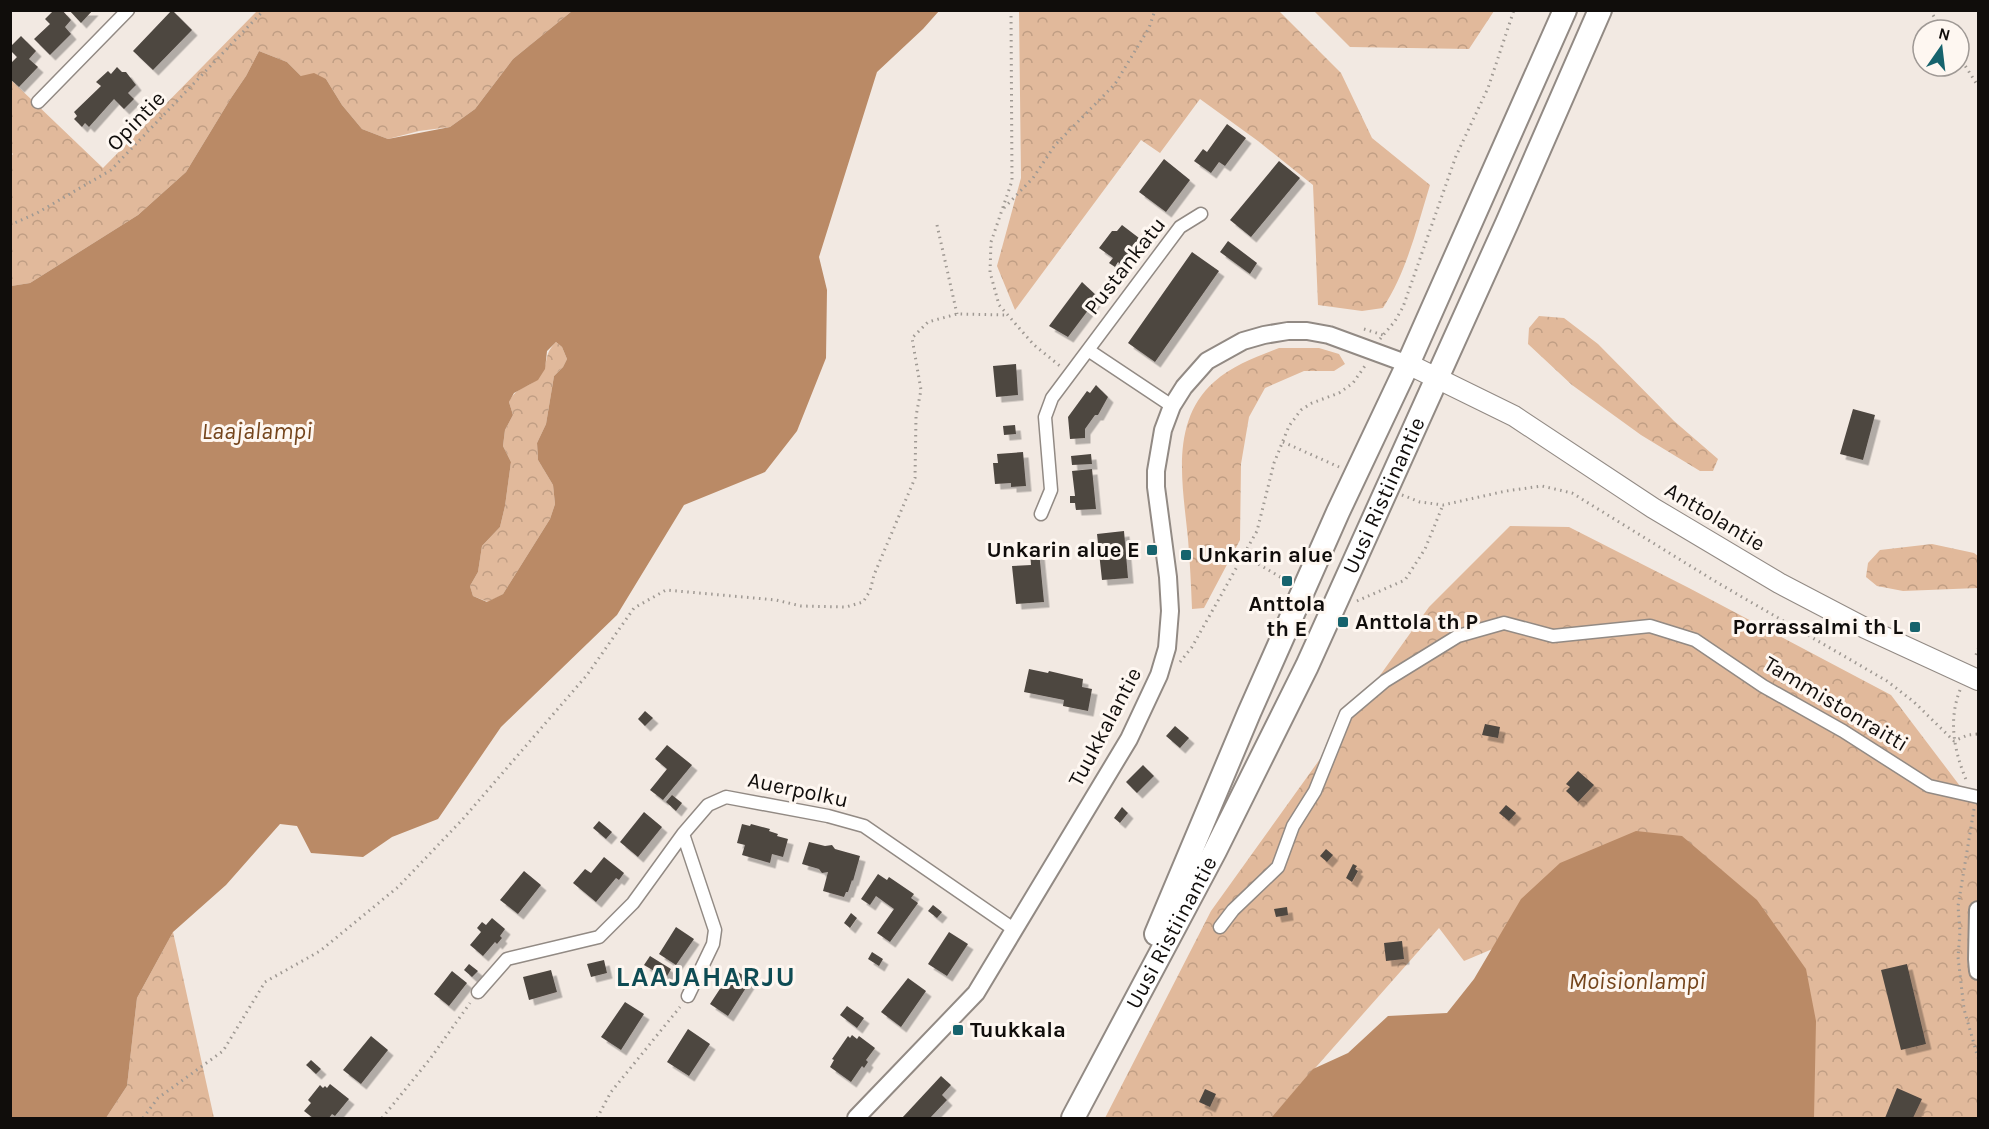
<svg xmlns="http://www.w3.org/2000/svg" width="1989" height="1129" viewBox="0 0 1989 1129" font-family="Karla,sans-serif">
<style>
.forest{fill:url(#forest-crowns)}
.water{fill:#ba8a66;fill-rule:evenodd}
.building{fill:#4e4741;filter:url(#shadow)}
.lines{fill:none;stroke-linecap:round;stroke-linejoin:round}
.street-casing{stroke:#928a84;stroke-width:15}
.secondary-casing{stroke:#928a84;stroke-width:20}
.primary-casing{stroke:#928a84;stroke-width:22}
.highway-casing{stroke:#928a84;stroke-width:26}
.path{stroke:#9f9993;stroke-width:3;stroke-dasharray:1.5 4.5;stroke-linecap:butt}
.street{stroke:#fff;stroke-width:12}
.secondary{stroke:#fff;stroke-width:16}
.primary{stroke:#fff;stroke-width:20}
.highway{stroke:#fff;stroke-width:22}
.poi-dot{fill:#16636d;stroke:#fef7f1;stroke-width:2}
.labels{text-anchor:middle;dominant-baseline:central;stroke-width:6;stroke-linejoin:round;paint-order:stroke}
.street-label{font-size:22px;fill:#100d0b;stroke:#fef7f1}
.poi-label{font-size:22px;font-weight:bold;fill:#100d0b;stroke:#fef7f1;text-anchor:start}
.water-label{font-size:24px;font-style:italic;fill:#75451c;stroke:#fef7f1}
.district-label{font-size:28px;font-weight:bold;letter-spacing:1.5px;fill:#0f4c54;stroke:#fef7f1}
</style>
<defs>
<pattern id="forest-crowns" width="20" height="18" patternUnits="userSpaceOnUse" patternTransform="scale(1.5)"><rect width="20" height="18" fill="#e1b99b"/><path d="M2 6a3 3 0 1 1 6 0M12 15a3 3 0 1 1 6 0" fill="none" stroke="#c09e84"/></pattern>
<filter id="shadow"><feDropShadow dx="5.5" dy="5.5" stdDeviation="0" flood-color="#0004"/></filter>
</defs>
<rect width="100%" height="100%" fill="#f2e9e2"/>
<path class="forest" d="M257 11H572L513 59 475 109 450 127 419 131 388 139 362 129 342 105 326 79 301 76 287 62 259 51 246 76 231 98 186 172 138 215 30 283 11 286 10 157 13 154 10 151 11 80 103 168Z
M1019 11H1279L1341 73 1372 138 1430 185C1417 227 1407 271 1383 308L1362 311 1318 305 1313 185 1258 141 1200 99 1160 153 1141 140 1015 310 997 266 1021 178Z
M1314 11H1494L1469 49 1350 47Z
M1539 316 1564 318 1598 344 1674 421 1718 459 1713 471H1700L1641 435 1572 385 1528 344 1529 328Z
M556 342 562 347 567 359 563 367 554 376 546 424 537 443 538 460 553 485 555 504 550 519 503 594 488 602 473 596 470 586 478 572 482 546 500 527 505 506 511 462 503 446 505 430 513 415 509 402C517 385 529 389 539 377 550 364 542 356 556 342Z
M1279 348H1319L1339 354 1345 364 1334 371H1304L1265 388 1249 417 1241 464 1240 540 1204 608 1192 609C1191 585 1190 562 1188 539 1183 486 1169 422 1214 382 1233 365 1257 357 1279 348Z
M1510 526 1569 527 1689 588 1891 695 1963 790 1978 794V1118H1802L1502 945 1464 961 1439 928 1271 1118H1105L1211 911 1429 607Z
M1932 544 1974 553 1978 556V588L1903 591 1877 586 1866 577 1868 563 1880 550Z
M173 932 214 1118H106L127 1086 137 998Z"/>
<path class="water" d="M572 11H939L923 29 877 72 819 257 827 290 826 358 797 431 765 472 684 505 617 615 501 727 438 819 392 837 363 857 311 853 297 826 280 824 226 885 173 932 137 998 127 1086 106 1118H11V286L30 283 138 215 186 172 231 98 246 76 259 51 287 62 301 76 314 73 326 79 342 105 362 129 388 139 450 127 475 109 513 59ZM556 342 562 347 567 359 563 367 554 376 546 424 537 443 538 460 553 485 555 504 550 519 503 594 487 602 473 596 470 586 478 572 482 546 500 527 505 506 511 462 503 446 505 430 513 415 509 402 514 393 538 380 545 369 547 351Z
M1636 831 1682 836 1757 900 1806 969 1816 1021 1814 1118H1271L1313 1069 1348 1053 1388 1016 1447 1013 1474 979 1521 899 1560 863Z"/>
<path class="building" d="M54 10H62L71 20 65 27 71 34 50 55 34 39 50 24 45 19Z
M69 10H93L81 23Z
M172 10 192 30 153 70 133 51Z
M21 36 36 51 29 59 38 67 19 87 10 79V64L17 57 10 50V47Z
M117 67 122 72H126L136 85 128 93 134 99 124 109 114 99 89 127 85 123 82 127 74 119 77 116 74 112 101 86 96 82 108 71 111 74Z
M1227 124 1246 138 1225 166 1219 162 1211 173 1194 161 1203 149 1207 152Z
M1164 159 1190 180 1166 212 1139 192Z
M1279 161 1300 178 1251 237 1230 220Z
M1122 225 1139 238 1122 265 1118 262 1115 267 1109 263 1113 258 1099 248 1112 231H1117Z
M1228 241 1257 263 1250 274 1220 252Z
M1192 252 1219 271 1155 362 1128 343Z
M1082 282 1098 297 1068 337 1049 326Z
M1016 364 1018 395 996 397 993 366Z
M1096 385 1108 397 1098 415H1095L1085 429V438L1070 439 1068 417 1087 391 1090 393Z
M1853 409 1875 415 1863 460 1840 454Z
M1015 425 1016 434 1004 435 1003 426Z
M1023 452 1026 486 1011 487V483L995 484 993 463H998L997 454Z
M1091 454 1092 464 1072 465 1071 456Z
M1092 469 1096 509 1076 510 1075 503H1070V496H1075L1072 471Z
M1124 531 1128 578 1102 580 1097 534Z
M1039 551 1044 602 1016 604 1012 566 1031 565 1030 552Z
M1029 669 1048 673 1049 671 1083 679 1082 687 1092 689 1088 711 1063 706 1064 700 1024 692Z
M645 711 653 718 645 726 638 719Z
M1485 724 1500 727 1498 738 1482 735Z
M1175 726 1189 738 1180 748 1166 736Z
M667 745 692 765 663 800 650 790 667 769 655 759Z
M1143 765 1154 776 1137 793 1126 782Z
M1578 771 1594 785 1578 802 1566 791 1570 787 1566 784Z
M672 795 682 803 676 811 666 802Z
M1506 805 1516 813 1509 821 1499 813Z
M1122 807 1128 813 1120 823 1114 818Z
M644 812 662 827 638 857 620 842Z
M599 821 612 832 606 839 593 828Z
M742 824 750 826 751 824 770 829 769 831 778 834 777 836 788 839 783 857 772 854 770 863 742 855 745 845 737 843Z
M809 842 825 846 832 845 835 849 860 856 853 881 852 880 848 892H846L844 897 823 891 828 872 822 873 819 869 802 864Z
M1326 849 1333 855 1327 862 1320 856Z
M604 857 624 873 619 880 616 878 596 902 573 883 585 869 591 873Z
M1353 864 1357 866 1355 869 1358 871 1352 882 1346 878Z
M524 871 541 885 518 914 500 900Z
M878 874 887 880 889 877 914 894 911 898 918 903 890 942 877 933 894 909 876 896 870 905 861 899Z
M933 905 942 912 937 918 928 911Z
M1287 907 1288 915 1276 917 1274 909Z
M851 913 857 918 850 928 844 923Z
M492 918 505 929 500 936 502 938 497 944 495 942 483 956 470 945 481 932 477 928 482 922 486 925Z
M676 927 694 939 676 965 659 954Z
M949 932 968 944 947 976 928 964Z
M1402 941 1404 959 1386 961 1384 943Z
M872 952 883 959 879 966 868 959Z
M650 956 671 969 666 978 644 965Z
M604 960 607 973 591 977 587 964Z
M469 964 478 971 472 977 464 970Z
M1907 964 1926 1044 1901 1050 1881 970Z
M733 969 751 980 728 1016 710 1004Z
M551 970 557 992 529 1000 523 977Z
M452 971 467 983 449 1006 434 994Z
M908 978 926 991 901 1027 881 1012Z
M625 1002 644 1014 621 1050 601 1037Z
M847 1006 864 1018 857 1028 840 1015Z
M688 1029 710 1044 689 1076 667 1062Z
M852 1035 857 1039 859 1036 875 1048 866 1060 868 1062 864 1068 862 1066 851 1082 830 1067 834 1060 832 1059 848 1036 850 1038Z
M371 1036 388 1050 361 1084 343 1070Z
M311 1060 321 1069 316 1074 306 1065Z
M941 1076 951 1085 942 1095 947 1100 930 1118H902Z
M330 1084 349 1099 335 1116 332 1114 329 1118H313L304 1111 311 1103 308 1100 320 1085 323 1088 325 1086 327 1088Z
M1897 1088 1922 1099 1913 1118H1885Z
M1205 1089 1216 1094 1210 1107 1199 1102Z"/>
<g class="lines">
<g class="street-casing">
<path id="street" d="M38 102 128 10
M1088 350 1172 406
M1041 514 1051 490 1045 417 1052 398 1180 227 1201 214
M683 834 715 930 713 944 688 996
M1220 927 1233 910 1278 867 1293 826 1315 791 1346 714 1385 681 1458 636 1504 623 1553 636 1650 626 1695 640 1763 686 1843 731 1929 786 1978 797
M478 992 507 959 599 937 633 903 683 834 708 805 726 797 828 816 864 826 1015 930"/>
</g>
<g class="secondary-casing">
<path id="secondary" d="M1978 910 1977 959 1978 971
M856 1118 976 993 1129 739 1159 675 1167 648 1170 611 1168 577 1156 487V471L1163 430 1172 406 1184 387 1207 361 1243 341 1264 335 1288 331H1307L1329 335 1408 364"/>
</g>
<g class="primary-casing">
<path id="primary" d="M1408 364 1514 416 1653 508 1779 583 1865 628 1978 680"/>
</g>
<g class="highway-casing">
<g id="highway">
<path d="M1156 934 1249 713 1338 512 1408 364 1565 10"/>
<path id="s1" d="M1073 1118 1215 851 1307 666 1507 223 1600 10"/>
</g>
</g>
<path class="path" d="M1011 10 1012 181 991 242 990 272 999 305 1034 345 1060 366
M1930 10 1942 30
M1959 56 1978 86
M1004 208 1033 178 1055 145 1115 84 1149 28 1155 10
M10 225 37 213 111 170 264 10
M937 225 957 314
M1364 329 1383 335
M1380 339 1395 321 1403 307 1456 156 1488 88 1514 10
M1283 442 1339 467
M1402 495 1420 502 1443 505 1506 491 1542 486 1572 493 1718 583 1887 681 1914 702 1954 741 1968 735 1978 734
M1243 555 1287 581
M1357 601 1405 580 1425 549 1443 505
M1976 655 1978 649
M1180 662 1192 647 1257 531 1274 463 1289 426 1301 410 1312 403 1339 393 1353 383 1367 363
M1960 690C1948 721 1954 751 1967 782
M1974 809 1958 906 1960 932 1958 957 1964 1009 1978 1058
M143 1118 158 1098 223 1051 265 982 320 951 398 887 462 820 587 675 634 608 666 590 776 600 801 606 846 607 863 602 870 591 874 575 915 478 916 416 921 390 912 338 928 322 957 314 1008 315
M382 1118 430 1059 470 1003
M597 1118 611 1092 680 1007"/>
<use href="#street" class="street"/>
<use href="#secondary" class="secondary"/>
<use href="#primary" class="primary"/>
<use href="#highway" class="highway"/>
</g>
<g class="poi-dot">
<rect x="1146" y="544" width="12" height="12" rx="3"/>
<rect x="1180" y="549" width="12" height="12" rx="3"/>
<rect x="1281" y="575" width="12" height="12" rx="3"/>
<rect x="1337" y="616" width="12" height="12" rx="3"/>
<rect x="1909" y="621" width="12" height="12" rx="3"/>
<rect x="952" y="1024" width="12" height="12" rx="3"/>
</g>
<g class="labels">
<g class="street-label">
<text transform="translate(136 121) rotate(-46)">Opintie</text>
<text transform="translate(1125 266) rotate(-52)">Pustankatu</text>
<text stroke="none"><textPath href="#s1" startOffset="696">Uusi Ristiinantie</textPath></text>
<text transform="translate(1715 517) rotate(31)">Anttolantie</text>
<text transform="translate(1836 704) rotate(31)">Tammistonraitti</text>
<text transform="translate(1105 727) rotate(-62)">Tuukkalantie</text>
<text transform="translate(798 790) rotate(12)">Auerpolku</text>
<text stroke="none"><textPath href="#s1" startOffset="210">Uusi Ristiinantie</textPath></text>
</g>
<g class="poi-label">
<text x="1140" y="550" text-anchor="end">Unkarin alue E</text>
<text x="1198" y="555">Unkarin alue</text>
<text x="1287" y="604" text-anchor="middle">Anttola<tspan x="1287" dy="25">th E</tspan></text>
<text x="1355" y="622">Anttola th P</text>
<text x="1903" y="627" text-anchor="end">Porrassalmi th L</text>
<text x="970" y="1030">Tuukkala</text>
</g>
<g class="water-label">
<text x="257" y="431">Laajalampi</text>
<text x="1637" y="981">Moisionlampi</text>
</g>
<g class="district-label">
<text x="706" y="976">LAAJAHARJU</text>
</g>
</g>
<rect width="1989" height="1129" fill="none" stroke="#100d0b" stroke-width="24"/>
<g transform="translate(1941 48) rotate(14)"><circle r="28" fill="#fef7f1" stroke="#9f9995" stroke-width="1.5"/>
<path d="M0-4.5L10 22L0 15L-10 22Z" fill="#16636d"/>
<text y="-9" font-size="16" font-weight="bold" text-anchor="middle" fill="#100d0b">N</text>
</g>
</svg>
